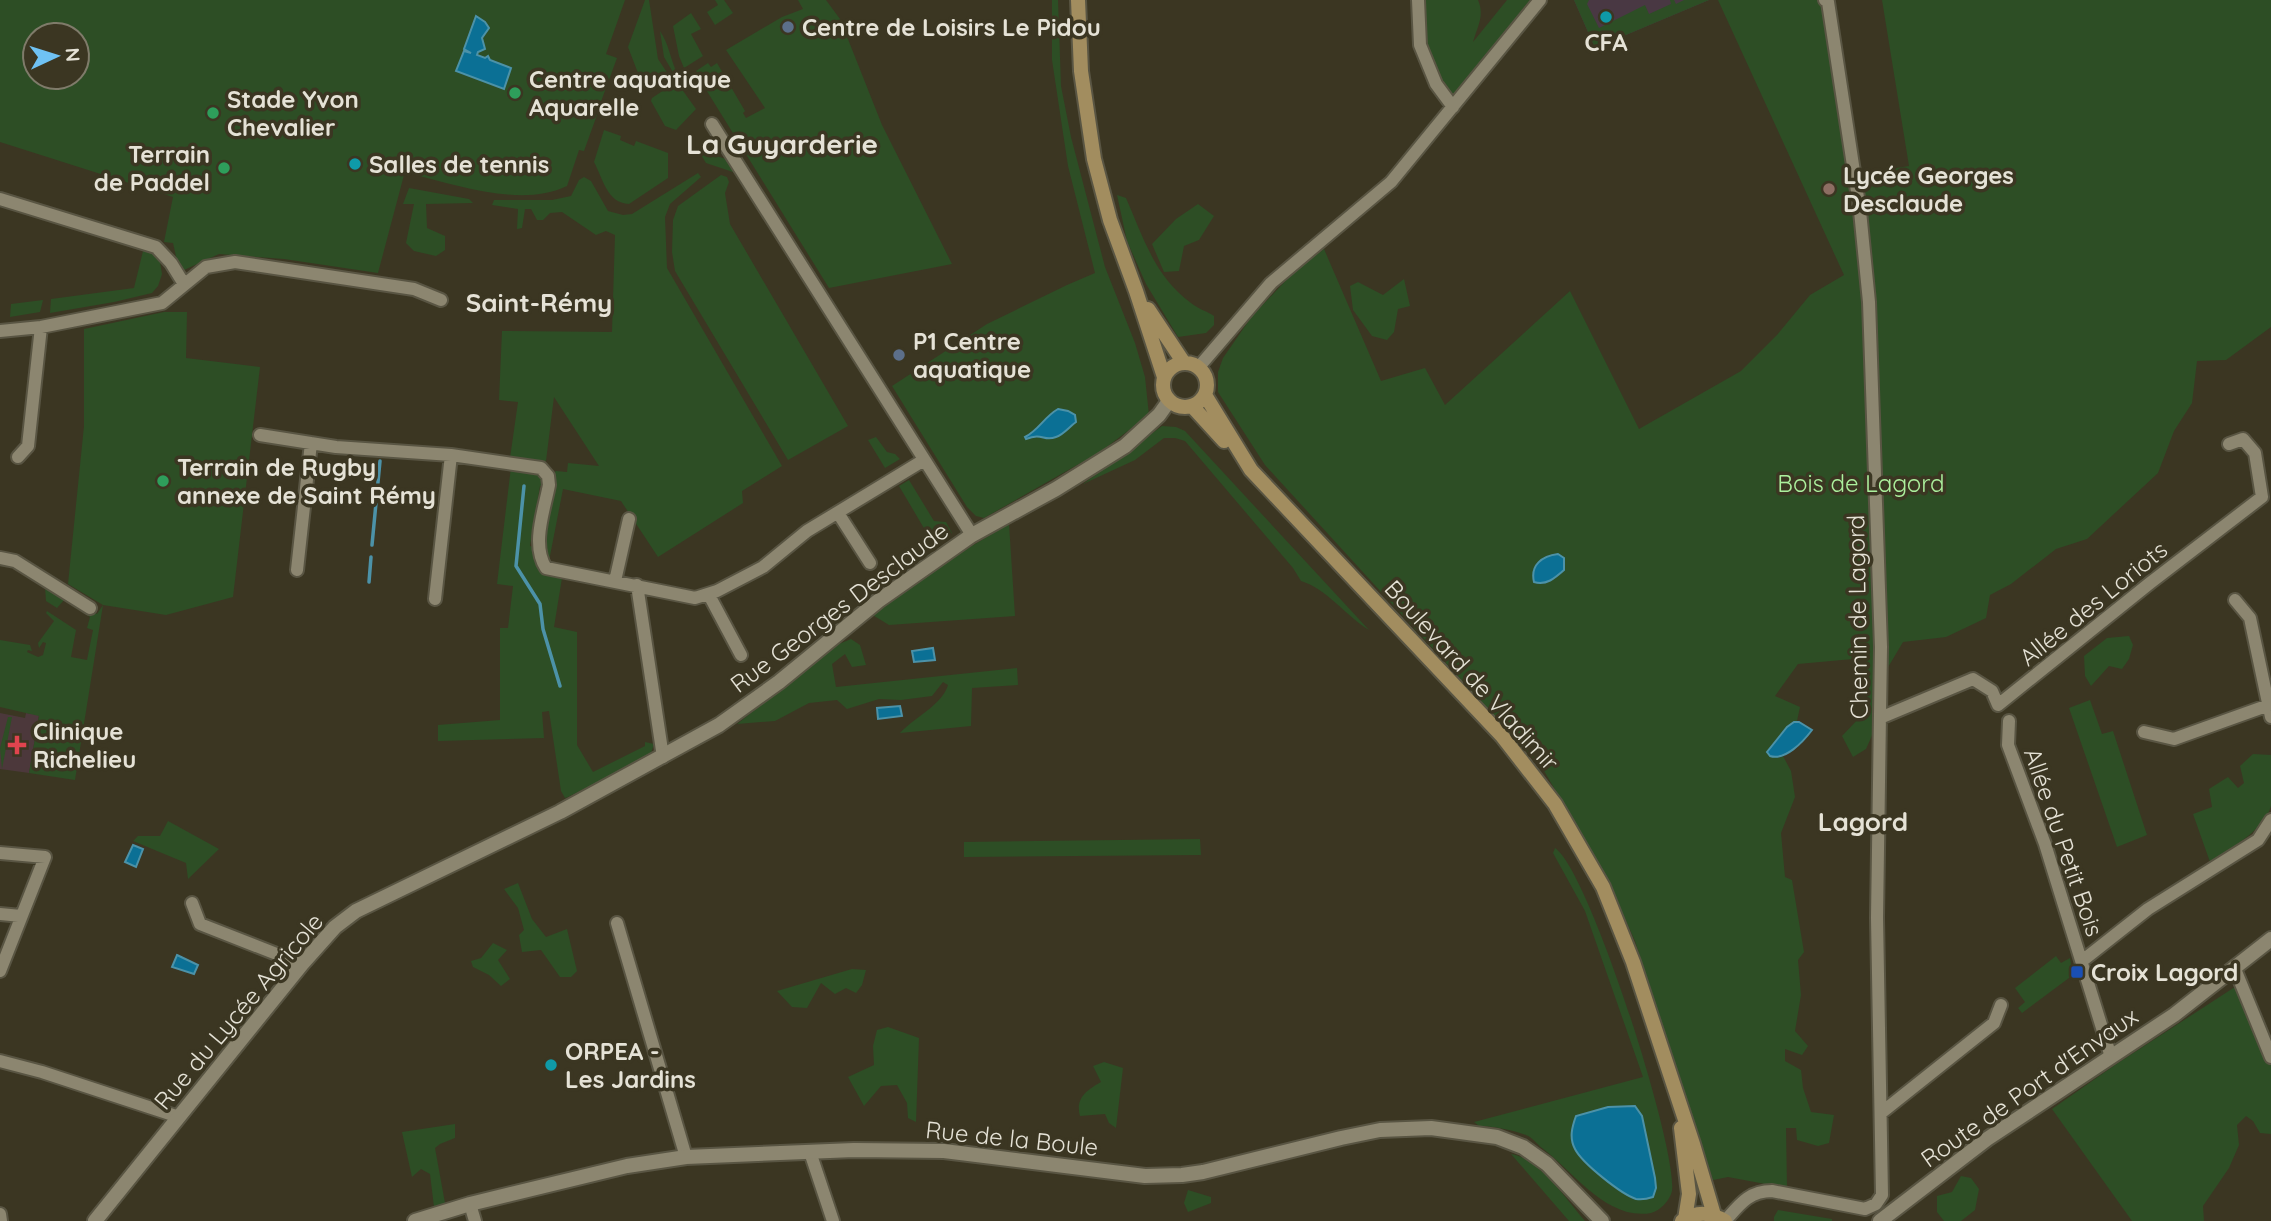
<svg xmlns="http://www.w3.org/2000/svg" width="2271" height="1221" viewBox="0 0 2271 1221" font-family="Quicksand,sans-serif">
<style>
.education{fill:#493843}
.medical{fill:#4c383b}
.green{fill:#2d4e25;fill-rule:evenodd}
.water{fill:#0b7095;stroke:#4c92a8;stroke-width:2}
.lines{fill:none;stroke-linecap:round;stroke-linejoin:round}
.stream{stroke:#4c92a8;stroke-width:3.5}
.minor-casing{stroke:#595543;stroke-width:16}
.tertiary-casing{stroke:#595543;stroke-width:18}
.secondary-casing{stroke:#595543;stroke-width:18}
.minor{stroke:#8c8670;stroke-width:12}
.tertiary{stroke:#8c8670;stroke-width:14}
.secondary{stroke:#a28d5f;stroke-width:14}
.culture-dot{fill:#0f9aa8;stroke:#3b3622;stroke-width:2.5}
.service-dot{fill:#5c6f8a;stroke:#3b3622;stroke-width:2.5}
.leisure-dot{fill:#2e9e5b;stroke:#3b3622;stroke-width:2.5}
.education-dot{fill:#8d6e63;stroke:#3b3622;stroke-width:2.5}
.health-dot{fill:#e0444e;stroke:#3b3622;stroke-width:2.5}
.transit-dot{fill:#1a4fb4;stroke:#3b3622;stroke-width:2.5}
.labels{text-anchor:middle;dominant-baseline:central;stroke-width:7;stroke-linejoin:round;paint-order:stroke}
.poi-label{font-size:24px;font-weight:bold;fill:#e5e2d6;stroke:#3b3622;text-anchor:start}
.park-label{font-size:24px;fill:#acf09d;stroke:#3b3622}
.street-label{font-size:24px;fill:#e5e2d6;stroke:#3b3622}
.neighbourhood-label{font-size:26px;font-weight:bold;fill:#e5e2d6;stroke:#3b3622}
.quarter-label{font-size:28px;font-weight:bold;fill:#e5e2d6;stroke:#3b3622}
</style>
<rect width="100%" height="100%" fill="#3b3622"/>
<path class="education" d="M1574 0H1709L1595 48Z"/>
<path class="medical" d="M0 713 25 718 26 713 39 715 29 773 0 769Z"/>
<path class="green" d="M0 0H625L606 54 617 58 599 107 595 105 596 102H593L589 115 592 113 597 115 584 151 579 150 567 186C522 208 457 185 411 174L404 175 378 273 284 259 219 254 184 270 178 265 173 243 164 242 173 197 0 142ZM35 35H77V77H35Z
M645 0H649L658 59 670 77 659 84 649 83 643 86 628 47Z
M715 0H724L733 13 715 25 707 12 718 5Z
M798 0H826L840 19 882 125 952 264 829 288 705 88 696 71 708 63 711 67 717 63 745 111 743 113 746 118 765 108 726 50 782 17 803 9Z
M1052 0H1058L1061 86 1071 137 1105 267 1135 343 1145 377 1149 415 1100 452 984 518 976 516 967 507 892 386 987 324 1067 285 1095 273 1068 166 1052 60Z
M1422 0H1478C1485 16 1477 27 1473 42L1507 0H1532L1458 91 1452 94 1435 71 1423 34Z
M1574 0H1589L1587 4 1599 28 1645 5 1649 14 1671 4 1670 0H1674L1676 4 1684 0H1709L1595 48Z
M1718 0H1825L1875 317V291L1859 174 1909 166 1882 0H2271V327L2226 360 2197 361 2192 403 2174 431 2158 473 2087 539 2056 549 2011 584 1990 595 1986 618 1946 637 1903 642 1887 669 1875 681 1874 731 1866 749 1853 757 1842 736 1862 715 1865 691 1853 659 1798 664 1775 696 1800 707 1797 721 1794 722 1778 758 1783 756 1791 771 1795 797 1781 833 1785 877 1792 880 1804 952 1798 960 1801 995 1795 1031 1808 1046 1802 1055 1785 1049V1061L1801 1070 1803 1088 1811 1112 1834 1115 1829 1143 1818 1146 1797 1140 1796 1128H1786L1787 1188 1728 1177 1713 1180 1635 941 1608 881 1543 769 1265 465 1218 392V372L1223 358 1252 316 1295 271 1324 249 1381 381 1425 368 1445 405 1570 291 1639 429 1741 371 1777 335 1810 295 1844 275Z
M691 13 701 29 691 34 703 56 684 68 679 56 673 26Z
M660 31C669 44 670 58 677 73L674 74 664 57Z
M667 88H681L696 109 676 130 665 126 651 101 652 98Z
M604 130 621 136 620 140 634 146 636 141 668 153V178L629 204C607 203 603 179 594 162Z
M698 150 729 160 736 173 706 163Z
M698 173 701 177 670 204 665 217 667 268 782 466 742 491 743 503 658 557 621 501 563 489 549 561 543 549 554 484 553 474 556 471 567 472 568 463 599 466 554 397 546 461 510 458 518 402 499 400 502 331 612 332 615 235 606 231 596 235 562 212 550 213 543 220H537L531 209H525L522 228 517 229 518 209 492 205 494 200H552L571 196 579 180 584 177 591 181 608 211 623 215 632 214Z
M721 175 727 177 729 182 725 193 730 224 848 426 788 460 675 271 672 252 673 220 678 206Z
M409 188 469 199 473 203 426 204 427 228 445 236V250L436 256 414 251 406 243 414 204H403Z
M1117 195 1126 198C1143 237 1155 277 1191 303 1198 309 1207 311 1214 316V325L1206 333 1178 337 1146 284 1127 241Z
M1198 204 1214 216 1199 240 1184 246 1179 271 1164 272 1152 244 1176 219Z
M143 251 155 254 160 262 162 274 158 286 152 293 114 302 50 313 51 299 134 288Z
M1404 279 1410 306 1398 309 1394 332 1387 340 1372 336 1353 310 1350 286 1358 282 1383 295Z
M43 300 40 312 10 317 11 304Z
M164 312H187L186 358 260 367 233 597 166 615 103 605 75 780 29 773 39 716 0 707V640L30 645 32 651 28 650 27 652 38 657 43 655 46 643 43 642 39 648 38 643 54 621 46 613 47 611 76 630 71 657 87 660 93 630 87 628 90 617 64 600 57 608 46 601 45 587 48 586 97 614 103 605 68 584 84 426V329Z
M1162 426 1176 427 1185 431 1369 630C1346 616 1327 589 1301 581L1293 568 1185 441 1175 438H1164L1135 460 1083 484Z
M876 437 887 452 895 454 900 459 885 468 868 440Z
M511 467 538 471 543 477 544 486H540L530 546 535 547 557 573V577L562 578 554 627 577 632V745L593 772 645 746V742L654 744 650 756 568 797 565 798 561 791 549 711 542 712 544 738 438 741V725L500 720V628H508L513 586 497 584Z
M909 480 934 521 946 522 952 533 941 538 928 535 899 486Z
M1009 524 1015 616 889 625 871 614 970 547Z
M2129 636 2133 645 2129 659 2122 669 2109 666 2091 686 2085 676 2084 656 2107 638Z
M851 639 860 645 866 665 852 667 845 654 832 664 836 687 1017 668 1018 685 972 688 971 726 900 733C915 717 942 705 948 685L943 682 932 696 901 700 879 699 847 709 837 700 809 703 775 721 737 724 839 644Z
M2090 700 2102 734 2113 731 2147 835 2117 847 2069 708Z
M8 717H12L2 769 0 748Z
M2253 754 2271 755C2271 769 2271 793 2271 806 2264 831 2230 848 2210 862L2193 814 2212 807 2209 789 2228 777 2238 788 2244 783 2240 766Z
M168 821 219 849 188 879 186 863 133 841 138 836H160Z
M1200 839 1201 855 964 857V842Z
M1555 848C1589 870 1678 1148 1672 1191 1670 1200 1660 1211 1651 1213 1607 1221 1573 1171 1542 1148 1537 1144 1532 1137 1526 1135 1513 1130 1493 1126 1479 1126L1474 1122 1643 1077 1585 911 1553 853Z
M518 883 532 919 546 937 567 929 577 971 571 977H560L541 950 522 952 519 935 524 930 518 908 504 889Z
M493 943 507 950 498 960 510 979 501 986 489 975 473 967 471 961 481 958Z
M2056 956 2061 963 2070 958 2073 975 2022 1013 2018 1008 2025 1002 2015 988Z
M852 969 866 970 862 985 856 993 846 988 835 994 821 983 807 1008 792 1007 777 991Z
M2241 983 2271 1057V1134L2260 1133 2253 1121 2246 1116 2237 1125 2239 1145 2229 1168 2203 1206 2204 1221H2132L2052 1109 2115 1065Z
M888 1027 919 1038 916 1122 908 1118 907 1103 897 1085 881 1086 864 1106 848 1077 874 1065 873 1046 877 1030Z
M1104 1062 1123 1068 1116 1128 1109 1123 1105 1114 1080 1116C1075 1098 1087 1090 1101 1082L1093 1066Z
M455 1124V1138L440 1144 435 1148 445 1203 434 1207 430 1174 421 1169 412 1177 402 1132Z
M1511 1154C1539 1158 1567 1200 1585 1221H1569Z
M1961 1176 1971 1178 1979 1189 1975 1210 1961 1221H1944L1937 1212V1196L1952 1192Z
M1188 1190 1211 1197V1203L1188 1212 1184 1203Z
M1778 1210 1832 1219V1221H1774V1217Z"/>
<path class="water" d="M476 16 485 22 489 28 482 38 485 49 478 52 477 55 485 58 488 56 490 60 511 68 504 89 456 71 464 51 471 53 464 49Z
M1058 409 1068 411 1075 415 1076 422C1069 427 1063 435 1056 437 1043 442 1043 432 1026 439L1025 437C1039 430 1044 417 1058 409Z
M1558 554 1564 558V570C1555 578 1546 586 1534 582 1530 565 1542 556 1558 554Z
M933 648 935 660 914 662 912 651Z
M900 706 902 716 878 719 877 708Z
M1794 722H1799L1812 730C1803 742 1785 761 1770 756L1767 752 1787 727Z
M133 845 143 849 136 867 125 862Z
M177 955 198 965 194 974 172 967Z
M1635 1106 1642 1116 1655 1178 1656 1188 1653 1197C1647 1199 1642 1200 1636 1199 1621 1194 1582 1163 1575 1149 1569 1138 1572 1127 1576 1116L1608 1107Z"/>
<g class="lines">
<path class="stream" d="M524 486 516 566 540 604 543 629 560 686
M372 545 380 461
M369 582 371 557"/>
<g class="minor-casing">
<path id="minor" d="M1418 0 1420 45 1436 84 1453 107
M712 124 972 535
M0 199 156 247 171 263 184 284
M0 331 41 327 162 303 206 267 235 262 414 289 441 300
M1198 368 1271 283 1391 182 1540 0
M260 435 336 447 451 455 541 468 548 476 549 485C544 511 531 545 546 568L695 598 717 591 763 567 807 531 924 460
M18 457 28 446 41 327
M838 513 870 563
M0 558 15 561 90 608
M297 570 311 443
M615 581 629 519
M637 585 663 757
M709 595 741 655
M435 599 451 455
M2235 600 2250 618 2271 717
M1880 718 1973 679 1992 691 1998 705 2150 583 2262 497 2255 453 2243 439 2229 444
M2009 721 2008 745 2045 844 2111 1057
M2144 732 2174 739 2269 705
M0 853 45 857 0 971
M192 903 200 924 302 964
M0 914 21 916
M617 923 686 1157
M2082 961 2148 909 2258 840 2271 820
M2235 969 2271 1057
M0 1061 42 1072 179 1117
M1881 1113 1994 1023 2001 1005
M810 1152 833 1221
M470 1204 475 1221
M0 1214 1 1221
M1725 1221C1740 1204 1749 1191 1772 1191L1865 1209 1876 1204 1882 1195 1877 918 1881 647 1869 302 1860 211 1828 2 1825 0"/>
</g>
<g class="tertiary-casing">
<path id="tertiary" d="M95 1221 302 964 335 927 356 911 560 812 719 725 779 682 878 601 972 535 1056 489 1125 446 1159 415 1169 401
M415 1221 470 1204 627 1166 686 1157 854 1150 944 1151 1145 1176 1182 1175 1203 1172 1341 1138 1380 1130 1431 1128 1497 1137 1523 1147 1547 1164 1602 1221
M1880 1221 1987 1139 2174 1015 2271 939"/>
</g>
<g class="secondary-casing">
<path id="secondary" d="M1078 0 1081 71 1094 159 1110 220 1136 291 1164 377
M1148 309 1184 363
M1163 385a22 22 0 1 1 44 0a22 22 0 1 1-44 0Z
M1205 395 1251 470 1502 736 1555 804 1603 887 1633 962 1693 1144 1714 1215
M1192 406 1224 441
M1681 1128 1689 1194 1685 1219
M1682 1221C1697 1211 1710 1212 1725 1221"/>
</g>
<use href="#minor" class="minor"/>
<use href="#tertiary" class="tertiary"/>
<use href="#secondary" class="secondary"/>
</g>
<g class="culture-dot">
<circle cx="1606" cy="17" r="7"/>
<circle cx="355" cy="164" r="7"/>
<circle cx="551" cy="1065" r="7"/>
</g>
<g class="service-dot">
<circle cx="788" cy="27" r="7"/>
<circle cx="899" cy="355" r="7"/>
</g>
<g class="leisure-dot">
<circle cx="515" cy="93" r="7"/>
<circle cx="213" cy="113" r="7"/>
<circle cx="224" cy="168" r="7"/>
<circle cx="163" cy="481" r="7"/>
</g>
<circle class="education-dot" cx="1829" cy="189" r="7"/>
<path class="health-dot" d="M13.5 734.5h7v7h7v7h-7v7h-7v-7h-7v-7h7z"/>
<rect class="transit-dot" x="2070" y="965" width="14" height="14" rx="3.5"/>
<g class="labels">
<g class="poi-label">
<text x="802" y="27">Centre de Loisirs Le Pidou</text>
<text x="1606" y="42" text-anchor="middle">CFA</text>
<text x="529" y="79">Centre aquatique<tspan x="529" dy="28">Aquarelle</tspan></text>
<text x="227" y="99">Stade Yvon<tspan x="227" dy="28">Chevalier</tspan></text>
<text x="210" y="154" text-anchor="end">Terrain<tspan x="210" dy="28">de Paddel</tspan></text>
<text x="369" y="164">Salles de tennis</text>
<text x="1843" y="175">Lycée Georges<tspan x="1843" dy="28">Desclaude</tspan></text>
<text x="913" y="341">P1 Centre<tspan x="913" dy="28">aquatique</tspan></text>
<text x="177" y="467">Terrain de Rugby<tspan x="177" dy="28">annexe de Saint Rémy</tspan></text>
<text x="33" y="731">Clinique<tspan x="33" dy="28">Richelieu</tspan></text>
<text x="2091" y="972">Croix Lagord</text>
<text x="565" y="1051">ORPEA -<tspan x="565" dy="28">Les Jardins</tspan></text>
</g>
<g class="park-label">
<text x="1861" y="483">Bois de Lagord</text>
</g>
<g class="street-label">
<text transform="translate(2093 603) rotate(-39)">Allée des Loriots</text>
<text transform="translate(839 607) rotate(-37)">Rue Georges Desclaude</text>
<text transform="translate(1857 617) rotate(-91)">Chemin de Lagord</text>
<text transform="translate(1472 675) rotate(48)">Boulevard de Vladimir</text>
<text transform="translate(2064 842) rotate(71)">Allée du Petit Bois</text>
<text transform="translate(238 1011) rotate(-50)">Rue du Lycée Agricole</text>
<text transform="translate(2029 1087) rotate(-35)">Route de Port d'Envaux</text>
<text transform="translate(1012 1138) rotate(6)">Rue de la Boule</text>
</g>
<g class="neighbourhood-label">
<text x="539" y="302">Saint-Rémy</text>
<text x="1863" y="821">Lagord</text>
</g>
<g class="quarter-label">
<text x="782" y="143">La Guyarderie</text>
</g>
</g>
<g transform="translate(56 56) rotate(86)"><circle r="33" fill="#3b3622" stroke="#7f7b6a" stroke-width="2"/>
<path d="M0-5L12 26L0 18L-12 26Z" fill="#6fc2f4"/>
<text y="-10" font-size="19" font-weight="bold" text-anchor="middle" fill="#e5e2d6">N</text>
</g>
</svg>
